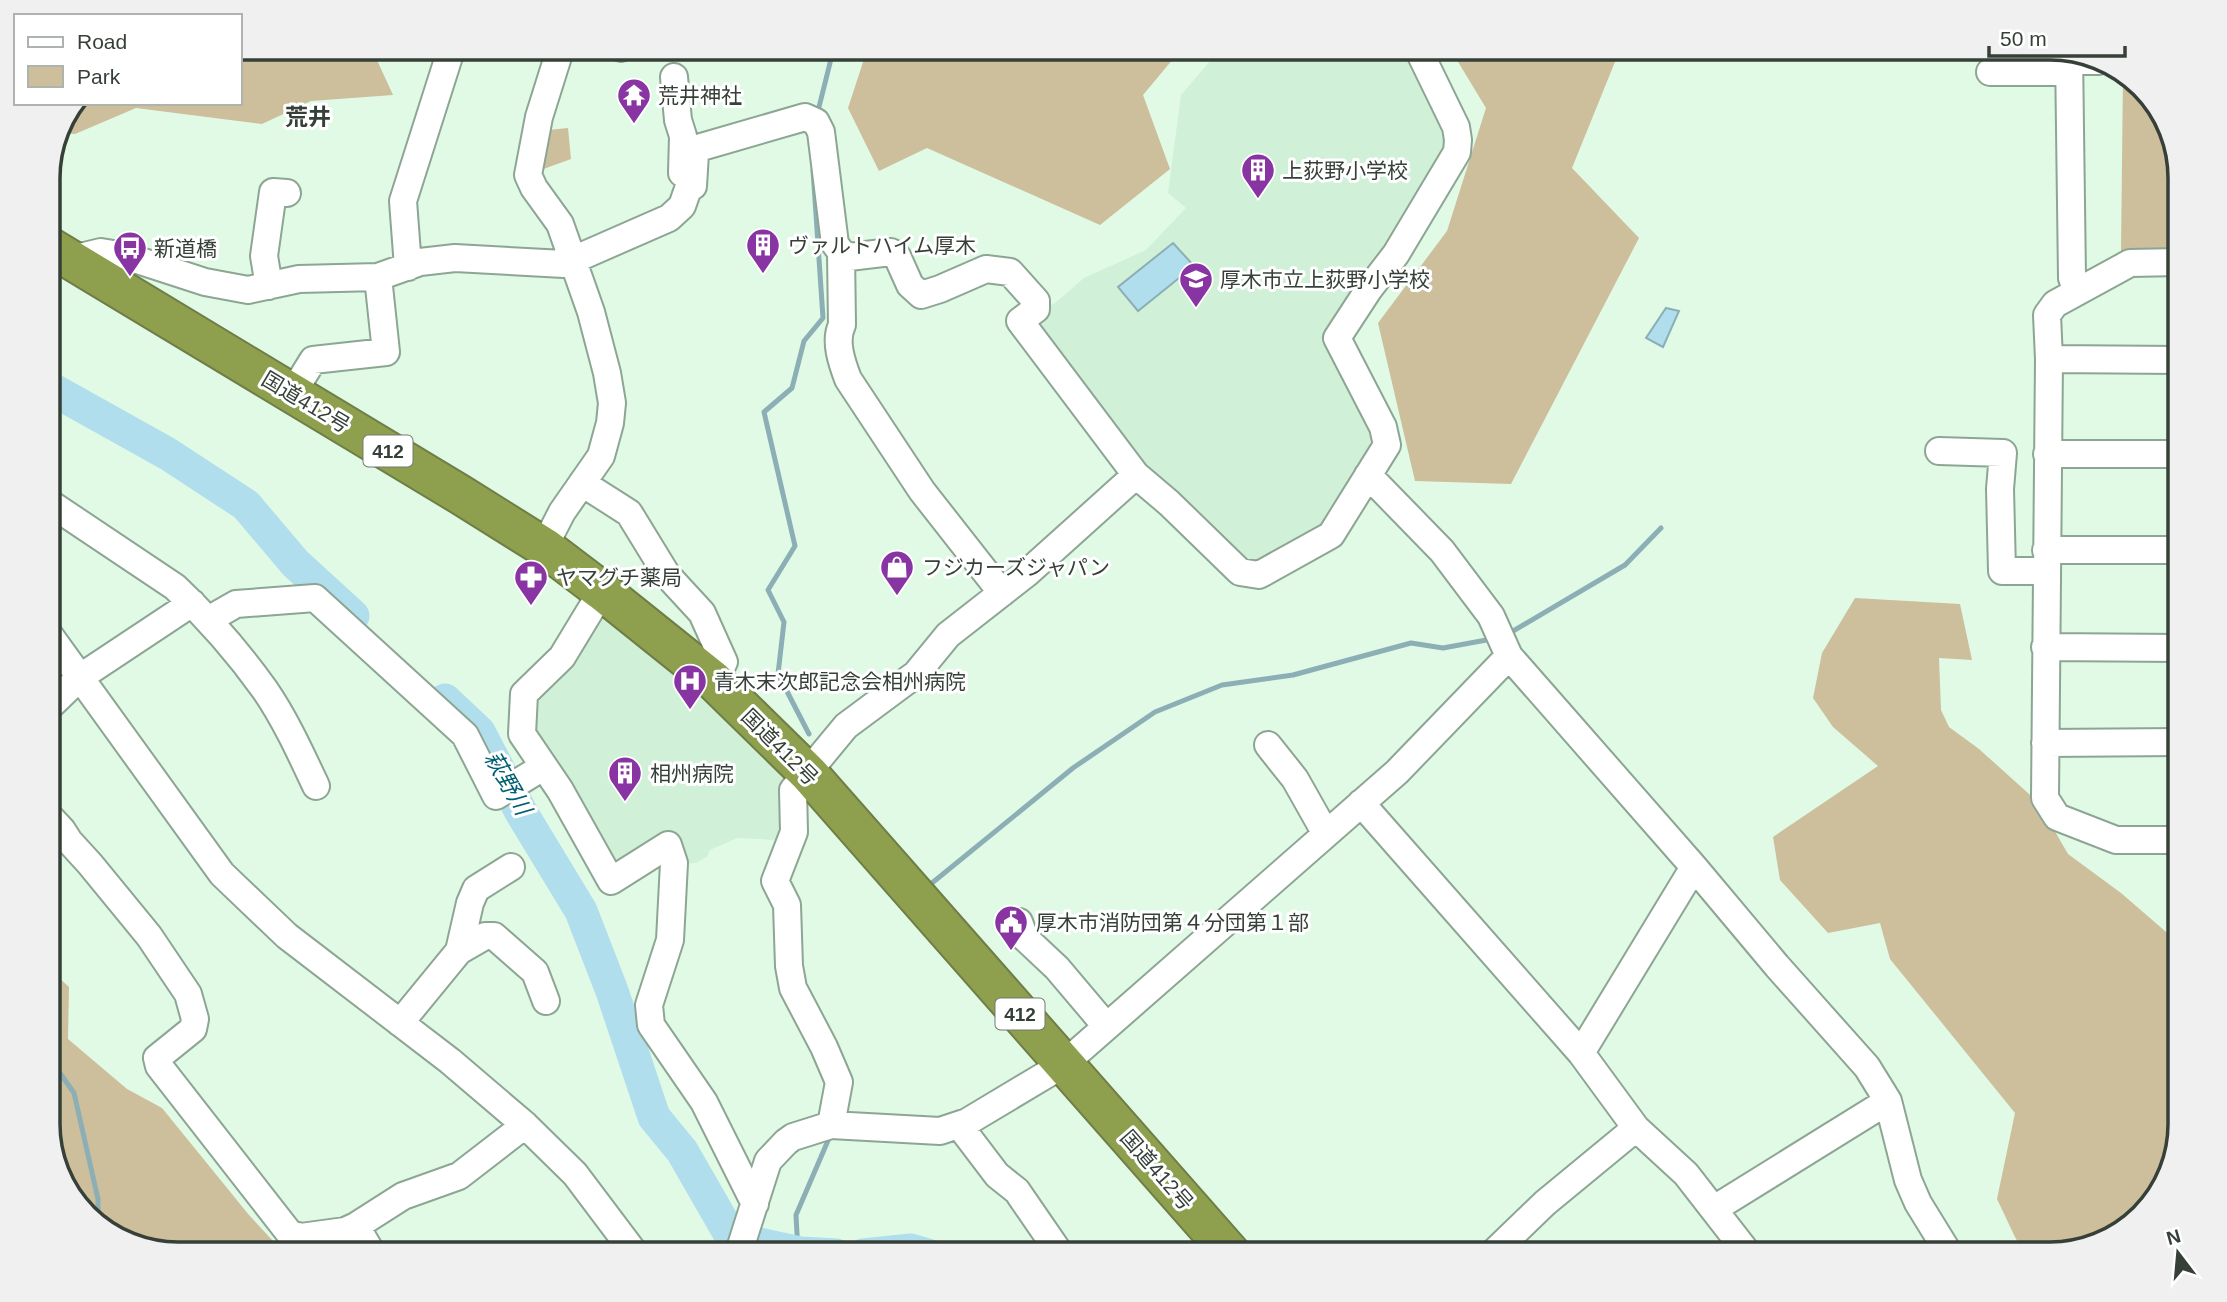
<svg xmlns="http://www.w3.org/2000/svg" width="2227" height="1302" viewBox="0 0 2227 1302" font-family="Arial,'Noto Sans JP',sans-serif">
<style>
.built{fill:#d0f0d8}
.green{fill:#cdbe9c}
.water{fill:#b1deec;stroke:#8cafb6;stroke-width:2}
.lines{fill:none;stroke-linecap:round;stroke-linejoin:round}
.stream{stroke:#8cafb6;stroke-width:5}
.river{stroke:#b1deec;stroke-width:33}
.minor-casing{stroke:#8da593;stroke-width:30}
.highway-casing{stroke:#6f7e46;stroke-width:42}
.minor{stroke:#fff;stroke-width:26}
.highway{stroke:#8e9f4e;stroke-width:38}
.labels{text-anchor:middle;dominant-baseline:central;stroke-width:6;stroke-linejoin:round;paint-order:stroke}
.shield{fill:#fff;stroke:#727974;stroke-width:2}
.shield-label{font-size:19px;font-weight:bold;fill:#364038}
.poi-label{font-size:21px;fill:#364038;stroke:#fff;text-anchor:start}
.street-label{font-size:21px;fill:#364038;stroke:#fff}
.neighbourhood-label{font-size:23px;font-weight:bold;fill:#364038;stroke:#fff}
.water-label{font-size:23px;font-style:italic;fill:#005f73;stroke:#fff}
.rim{fill:none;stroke:#364038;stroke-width:3.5}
</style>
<rect width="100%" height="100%" fill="#e0fae6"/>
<path class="built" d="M1222 47H1401L1414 55 1450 128V152L1328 341 1379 442 1323 527 1258 566 1242 564 1114 437 1033 315 1055 303 1084 278 1146 250 1186 208 1168 193 1181 95Z
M599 611 703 692 791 780 789 821 777 840 737 838 710 850 707 857 696 863 681 864 670 830 662 837 615 864 530 730 534 692Z"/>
<path class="green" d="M240 47H371L393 95 311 101 262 124 136 108 75 134 64 133 78 103H240Z
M868 47H1183L1143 95 1170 169 1100 225 927 148 879 171 848 108Z
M1449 47H1621L1572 168 1639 238 1511 484 1415 481 1378 323 1447 231 1486 108Z
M2123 74 2162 112 2179 170 2180 251H2121Z
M568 128 571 159 538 171 548 130Z
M1855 598 1960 604 1972 660 1939 658 1941 710 1949 727 1979 749 2038 802 2068 854 2121 893 2180 944V1125L2162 1189 2115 1237 2050 1255H2025L2015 1237 1997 1199 2015 1113 1890 959 1880 923 1828 933 1780 880 1773 837 1878 766 1833 727 1813 698 1822 653Z
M48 968 69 987 68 1039 127 1089 162 1108 249 1215 286 1255H178L113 1237 69 1196 48 1132Z"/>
<path class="water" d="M1173 243 1194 266 1138 311 1118 287Z
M1666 308 1679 311 1663 347 1646 338Z"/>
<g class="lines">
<path class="stream" d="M817 115 834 47
M1508 634 1625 565 1661 528
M809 734 778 674 784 622 768 590 795 546 764 412 792 388 804 341 823 318 813 170
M932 883 1073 768 1155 712 1222 685 1293 675 1411 643 1443 648 1492 639
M48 1056 74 1093 98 1199V1223
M798 1253 796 1215 830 1136"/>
<path class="river" d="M48 387 168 454 246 505 295 563 353 616
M445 700 479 732 521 812 581 911 612 991 654 1117 682 1151 732 1238 801 1253 836 1255
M863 1255 911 1250 928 1255"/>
<g class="minor-casing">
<path id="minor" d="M620 47 621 48
M2069 53 2072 278 2077 292
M2069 61H2099
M1990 72H2069
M674 77 678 120 683 136 682 173
M841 252 842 325C834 341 842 363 848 379L922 491 1002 593
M72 259 101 252 125 256 205 282 248 290 299 279 378 277 420 262 455 258 564 264 669 218 682 206 688 189 693 186 695 153 698 148 805 117 816 122 821 132 835 244 841 252 849 257 891 252 897 256 910 285 921 295 940 289 986 269 1010 272 1036 301V309L1020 321 1136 475 1026 574 948 635 916 674 846 726 793 790 794 832 775 881 787 905 789 966 793 988 824 1047 839 1082 831 1125
M2180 262 2130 263 2055 304 2047 315 2049 359 2045 798 2057 817 2116 840H2180
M408 267 403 201 452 47
M269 286 264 256 273 192 287 193
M2049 359 2180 360
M292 394 313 360 386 352 378 277
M1939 451 2003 453 2000 489 2002 571H2046
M2047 454H2180
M1136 475 1169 503 1240 572 1259 575 1331 535 1387 445 1383 427 1337 338 1369 289 1396 254 1457 152 1458 140 1456 127 1418 49 1415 47
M1368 475 1442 551 1491 616 1509 656
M582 483 629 513 667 575 702 613 724 662 713 680
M48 502 175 587C208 618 238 652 265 690 285 719 301 754 316 786
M544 547 562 512 601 456 610 423 612 403 607 373 591 312 560 224 534 188 528 175 539 117 561 47
M2046 550H2180
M602 591 562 657 524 694 522 734 560 790 611 881 668 845 674 863 670 940 649 1005 651 1025 704 1102 755 1204
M208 620 236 604 315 598 465 735 496 796 543 767
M48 633 222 874 287 936 450 1061 525 1125 575 1174 636 1255
M2045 647 2180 648
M48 708 79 678 192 603
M2045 743 2180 742
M1268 745 1295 779 1326 834
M1361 803 1581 1053 1636 1128 1686 1174 1749 1255
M48 815 62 830 69 841 90 864 149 936 188 994 195 1019 193 1029 157 1058 159 1066 290 1234 301 1237 345 1231 356 1226 403 1196 459 1176 525 1125
M1019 922 1025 938 1057 968 1106 1026
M459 951 470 903 476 889 511 867
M400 1023 459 951 485 936H494L535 972 546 1001
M1581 1053 1694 867
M959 1125 997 1175 1017 1191 1061 1255
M1714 1209 1888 1101
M356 1226 373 1255
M738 1255 768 1161 786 1142 793 1137 831 1125 940 1131 967 1122 1064 1064 1397 772 1509 656 1694 867 1777 966 1867 1067 1888 1101 1908 1180 1918 1203 1950 1255
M1491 1255 1545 1203 1636 1128"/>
</g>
<g class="highway-casing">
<path id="highway" d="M48 246 461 495 544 547 602 591 713 680 809 774 1232 1255"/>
</g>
<use href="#minor" class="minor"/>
<use href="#highway" class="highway"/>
</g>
<defs>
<g id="temple-pin" transform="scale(1.75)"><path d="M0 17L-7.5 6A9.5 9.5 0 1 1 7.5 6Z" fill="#8834a3" stroke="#fff"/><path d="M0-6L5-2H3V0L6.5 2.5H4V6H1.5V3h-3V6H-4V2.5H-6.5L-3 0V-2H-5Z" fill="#fff"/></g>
<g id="building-pin" transform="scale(1.75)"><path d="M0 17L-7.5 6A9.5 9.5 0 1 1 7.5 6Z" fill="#8834a3" stroke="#fff"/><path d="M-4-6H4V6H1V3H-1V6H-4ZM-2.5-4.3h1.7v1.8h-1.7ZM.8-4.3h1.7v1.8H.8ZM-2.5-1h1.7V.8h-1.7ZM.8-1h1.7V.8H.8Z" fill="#fff"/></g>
<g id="bus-pin" transform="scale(1.75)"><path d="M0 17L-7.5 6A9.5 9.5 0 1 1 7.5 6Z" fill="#8834a3" stroke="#fff"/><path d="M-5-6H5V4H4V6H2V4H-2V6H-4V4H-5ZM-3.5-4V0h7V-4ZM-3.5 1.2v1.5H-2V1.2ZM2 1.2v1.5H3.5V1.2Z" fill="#fff"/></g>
<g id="school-pin" transform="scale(1.75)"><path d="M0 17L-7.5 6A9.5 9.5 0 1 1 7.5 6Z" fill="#8834a3" stroke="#fff"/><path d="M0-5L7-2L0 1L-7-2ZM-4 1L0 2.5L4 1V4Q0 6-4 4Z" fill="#fff"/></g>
<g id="shop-pin" transform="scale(1.75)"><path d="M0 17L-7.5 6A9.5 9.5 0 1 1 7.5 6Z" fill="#8834a3" stroke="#fff"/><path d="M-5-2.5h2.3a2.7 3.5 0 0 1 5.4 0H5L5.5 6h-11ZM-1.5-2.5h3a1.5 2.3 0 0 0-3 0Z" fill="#fff"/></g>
<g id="pharmacy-pin" transform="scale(1.75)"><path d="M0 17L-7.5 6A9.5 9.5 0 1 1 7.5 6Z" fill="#8834a3" stroke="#fff"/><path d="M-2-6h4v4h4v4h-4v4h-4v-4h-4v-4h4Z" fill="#fff"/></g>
<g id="hospital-pin" transform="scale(1.75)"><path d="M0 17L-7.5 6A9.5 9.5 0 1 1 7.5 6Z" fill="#8834a3" stroke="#fff"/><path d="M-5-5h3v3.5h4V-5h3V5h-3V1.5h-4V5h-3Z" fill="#fff"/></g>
<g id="civic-pin" transform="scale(1.75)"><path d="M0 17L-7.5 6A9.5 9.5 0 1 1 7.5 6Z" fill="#8834a3" stroke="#fff"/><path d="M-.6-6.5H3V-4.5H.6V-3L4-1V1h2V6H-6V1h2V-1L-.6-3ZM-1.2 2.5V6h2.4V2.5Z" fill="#fff"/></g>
</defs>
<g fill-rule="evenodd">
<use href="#temple-pin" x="634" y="95"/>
<use href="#building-pin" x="1258" y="170"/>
<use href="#building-pin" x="763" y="245"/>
<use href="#bus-pin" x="130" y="248"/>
<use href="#school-pin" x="1196" y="279"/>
<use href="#shop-pin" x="897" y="567"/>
<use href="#pharmacy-pin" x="531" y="577"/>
<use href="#hospital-pin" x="690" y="681"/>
<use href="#building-pin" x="625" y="773"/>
<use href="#civic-pin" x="1011" y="922"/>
</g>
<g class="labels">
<g class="shield">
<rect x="363.5" y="435.5" width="49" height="31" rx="5"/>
<rect x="995.5" y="998.5" width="49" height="31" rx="5"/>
</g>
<g class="shield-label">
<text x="388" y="451">412</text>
<text x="1020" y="1014">412</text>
</g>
<g class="poi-label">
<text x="658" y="95">荒井神社</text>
<text x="1282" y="170">上荻野小学校</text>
<text x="788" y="245">ヴァルトハイム厚木</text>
<text x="154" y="248">新道橋</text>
<text x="1220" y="279">厚木市立上荻野小学校</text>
<text x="922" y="567">フジカーズジャパン</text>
<text x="556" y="577">ヤマグチ薬局</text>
<text x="714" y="681">青木末次郎記念会相州病院</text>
<text x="650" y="773">相州病院</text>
<text x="1036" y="922">厚木市消防団第４分団第１部</text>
</g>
<g class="street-label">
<text transform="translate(306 402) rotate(31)">国道412号</text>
<text transform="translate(780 747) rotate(45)">国道412号</text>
<text transform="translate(1157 1170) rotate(49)">国道412号</text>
</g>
<g class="neighbourhood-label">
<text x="308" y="117">荒井</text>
</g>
<g class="water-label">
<text transform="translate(508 783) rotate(60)">萩野川</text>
</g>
</g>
<path d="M0 0H2227V1302H0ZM178 60H2050A118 118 0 0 1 2168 178V1124A118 118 0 0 1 2050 1242H178A118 118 0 0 1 60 1124V178A118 118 0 0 1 178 60Z" fill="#eff0ef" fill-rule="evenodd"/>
<path class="rim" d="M178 60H2050A118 118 0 0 1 2168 178V1124A118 118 0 0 1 2050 1242H178A118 118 0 0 1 60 1124V178A118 118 0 0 1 178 60Z"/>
<rect x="14" y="14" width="228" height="91" fill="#ffffff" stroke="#afb3af" stroke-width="2"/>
<rect x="28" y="37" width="35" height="10" fill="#ffffff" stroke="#afb3af" stroke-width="2"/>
<text x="77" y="49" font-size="21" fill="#364038">Road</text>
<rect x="28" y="66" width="35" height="21" fill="#cdbe9c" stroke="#afb3af" stroke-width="2"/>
<text x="77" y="84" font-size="21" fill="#364038">Park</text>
<g transform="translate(2178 1253) rotate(344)" stroke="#ffffff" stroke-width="5" paint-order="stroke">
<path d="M0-5L12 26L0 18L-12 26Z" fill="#364038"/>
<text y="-10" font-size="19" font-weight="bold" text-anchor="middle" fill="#364038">N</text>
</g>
<path d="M1989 46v10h136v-10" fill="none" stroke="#364038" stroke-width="3.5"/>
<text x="2000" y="46" font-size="21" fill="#364038" stroke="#ffffff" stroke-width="5" paint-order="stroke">50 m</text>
</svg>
